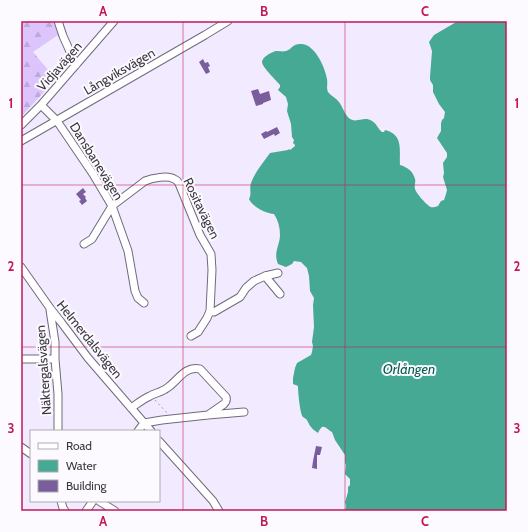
<svg xmlns="http://www.w3.org/2000/svg" width="528" height="532" viewBox="0 0 528 532" font-family="Cabin,sans-serif">
<style>
.forest{fill:url(#forest-firs)}
.water{fill:#45a994}
.building{fill:#7a5e9c}
.lines{fill:none;stroke-linecap:round;stroke-linejoin:round}
.minor-casing{stroke:#716a7c;stroke-width:9}
.path{stroke:#a19bab;stroke-width:1;stroke-dasharray:2 3;stroke-linecap:butt}
.minor{stroke:#fff;stroke-width:7}
.grid{fill:none;stroke:#c2185b;stroke-width:1;stroke-opacity:0.55}
.labels{text-anchor:middle;dominant-baseline:central;stroke-width:4;stroke-linejoin:round;paint-order:stroke}
.street-label{font-size:13px;fill:#3a373f;stroke:#fcfaff}
.water-label{font-size:14px;font-style:italic;fill:#065d4e;stroke:#fcfaff}
.neatline{fill:none;stroke:#c2185b;stroke-width:1.5}
.grid-label{font-size:13px;text-anchor:middle;font-weight:bold;fill:#c2185b}
</style>
<defs>
<pattern id="forest-firs" width="22" height="20" patternUnits="userSpaceOnUse"><rect width="22" height="20" fill="#dcc5fc"/><path d="M5 1l3.5 6h-7zM16 11l3.5 6h-7z" fill="#beaad9"/></pattern>
</defs>
<rect width="100%" height="100%" fill="#f2eaff"/>
<path class="forest" d="M21 21H53L58 35 33 52 56 79 21 117Z"/>
<path class="water" d="M458 21H507V511H345L346 506 345 502 346 499 348 492V487L350 485V479L345 474 346 465 345 463V455L335 440 332 432C325 428 323 422 318 433 316 431 313 430 311 427 309 425 308 421 306 419 305 418 304 418 303 417 300 414 298 392 298 386L293 384V378L295 368 297 363 311 355 312 352 313 346 312 342 314 327 313 305 314 298 310 291 309 276 307 268 301 262 294 261 292 264 286 267 278 264C273 252 280 245 280 235 280 227 278 220 274 214 265 213 253 207 249 199 252 194 249 189 251 183 255 172 263 163 270 153L288 150 289 149 290 150 295 146V145L293 143 294 140 292 137 291 124 287 111 288 104 286 97 278 90 280 87V85C276 80 262 67 262 62 262 57 272 52 276 51 280 51 282 52 286 51 292 49 293 43 302 44 315 45 325 67 327 79 328 84 326 88 328 92 331 96 336 98 339 102 342 106 344 112 347 116 355 126 363 115 372 121 377 124 378 129 382 132H384L385 130C404 135 399 150 400 165 407 167 413 171 415 179 416 182 414 185 415 189 416 193 425 203 429 206 431 208 433 207 435 207L438 206 441 201 444 200 446 194 447 190 443 177 444 173 443 163 447 157V153L437 138 441 131V123L442 120 444 118 445 112 439 104 433 92V85L430 80V77L432 51 429 42 434 35Z"/>
<path class="building" d="M203 59 205 63 208 62 210 66 208 67 210 72 206 74 199 62Z
M258 89 260 94 269 91 271 100 263 103V104L256 106 251 91Z
M277 127 280 133 275 136 274 134 264 139 261 134 266 131 267 132Z
M83 188 86 192 83 194 86 197 85 198 87 201 82 205 79 201 81 200 76 194Z
M316 446 322 447 320 455H317V469L312 468 313 461Z"/>
<g class="lines">
<g class="minor-casing">
<path id="minor" d="M58 21 63 36 76 65
M41 105 57 121 93 174 112 206 128 251 135 291 138 298 144 303
M21 125 41 105 114 21
M21 141 205 35 228 21
M84 244 92 239 112 206 145 181C152 178 168 175 174 179 178 180 179 183 180 186L200 235 211 254 212 270 210 311 207 318 198 332 191 336
M21 267 50 308 61 322 88 358 151 431
M265 276 280 294
M50 310 55 342V359L58 394V431
M210 311 214 312 240 297 246 288 254 281 265 276 278 273
M21 359H55
M131 408C137 404 143 399 150 396 155 393 162 392 167 388 177 382 185 365 200 369L226 397C227 400 226 402 224 404L208 415
M138 431 144 423 162 420 208 415 244 412
M159 441 213 501 219 511
M21 447 31 454
M61 501 63 508 65 511
M99 501 115 511
M86 511 93 501"/>
</g>
<path class="path" d="M155 400 168 414"/>
<use href="#minor" class="minor"/>
</g>
<path class="grid" d="M183 21V511M345 21V511M21 185H507M21 347H507"/>
<g class="labels">
<g class="street-label">
<text transform="translate(59 66) rotate(-49)">Vidjavägen</text>
<text transform="translate(119 71) rotate(-30)">Långviksvägen</text>
<text transform="translate(97 161) rotate(58)">Dansbanevägen</text>
<text transform="translate(202 208) rotate(64)">Rositavägen</text>
<text transform="translate(90 339) rotate(51)">Helmerdalsvägen</text>
<text transform="translate(43 370) rotate(-94)">Näktergalsvägen</text>
</g>
<g class="water-label">
<text x="409" y="369">Orlången</text>
</g>
</g>
<rect width="528" height="532" fill="none" stroke="#fcfaff" stroke-width="44"/>
<rect x="30" y="430" width="130" height="72" fill="#fcfaff" stroke="#aeacb2"/>
<rect x="38" y="443" width="20" height="6" fill="#ffffff" stroke="#aeacb2"/>
<text x="66" y="450" font-size="12" fill="#3a373f">Road</text>
<rect x="38" y="460" width="20" height="12" fill="#45a994" stroke="#aeacb2"/>
<text x="66" y="470" font-size="12" fill="#3a373f">Water</text>
<rect x="38" y="480" width="20" height="12" fill="#7a5e9c" stroke="#aeacb2"/>
<text x="66" y="490" font-size="12" fill="#3a373f">Building</text>
<rect x="22" y="22" width="484" height="488" class="neatline"/>
<g class="grid-label">
<text x="103" y="16">A</text>
<text x="264" y="16">B</text>
<text x="425" y="16">C</text>
<text x="11" y="108">1</text>
<text x="517" y="108">1</text>
<text x="11" y="271">2</text>
<text x="517" y="271">2</text>
<text x="11" y="433">3</text>
<text x="517" y="433">3</text>
<text x="103" y="526">A</text>
<text x="264" y="526">B</text>
<text x="425" y="526">C</text>
</g>
</svg>
